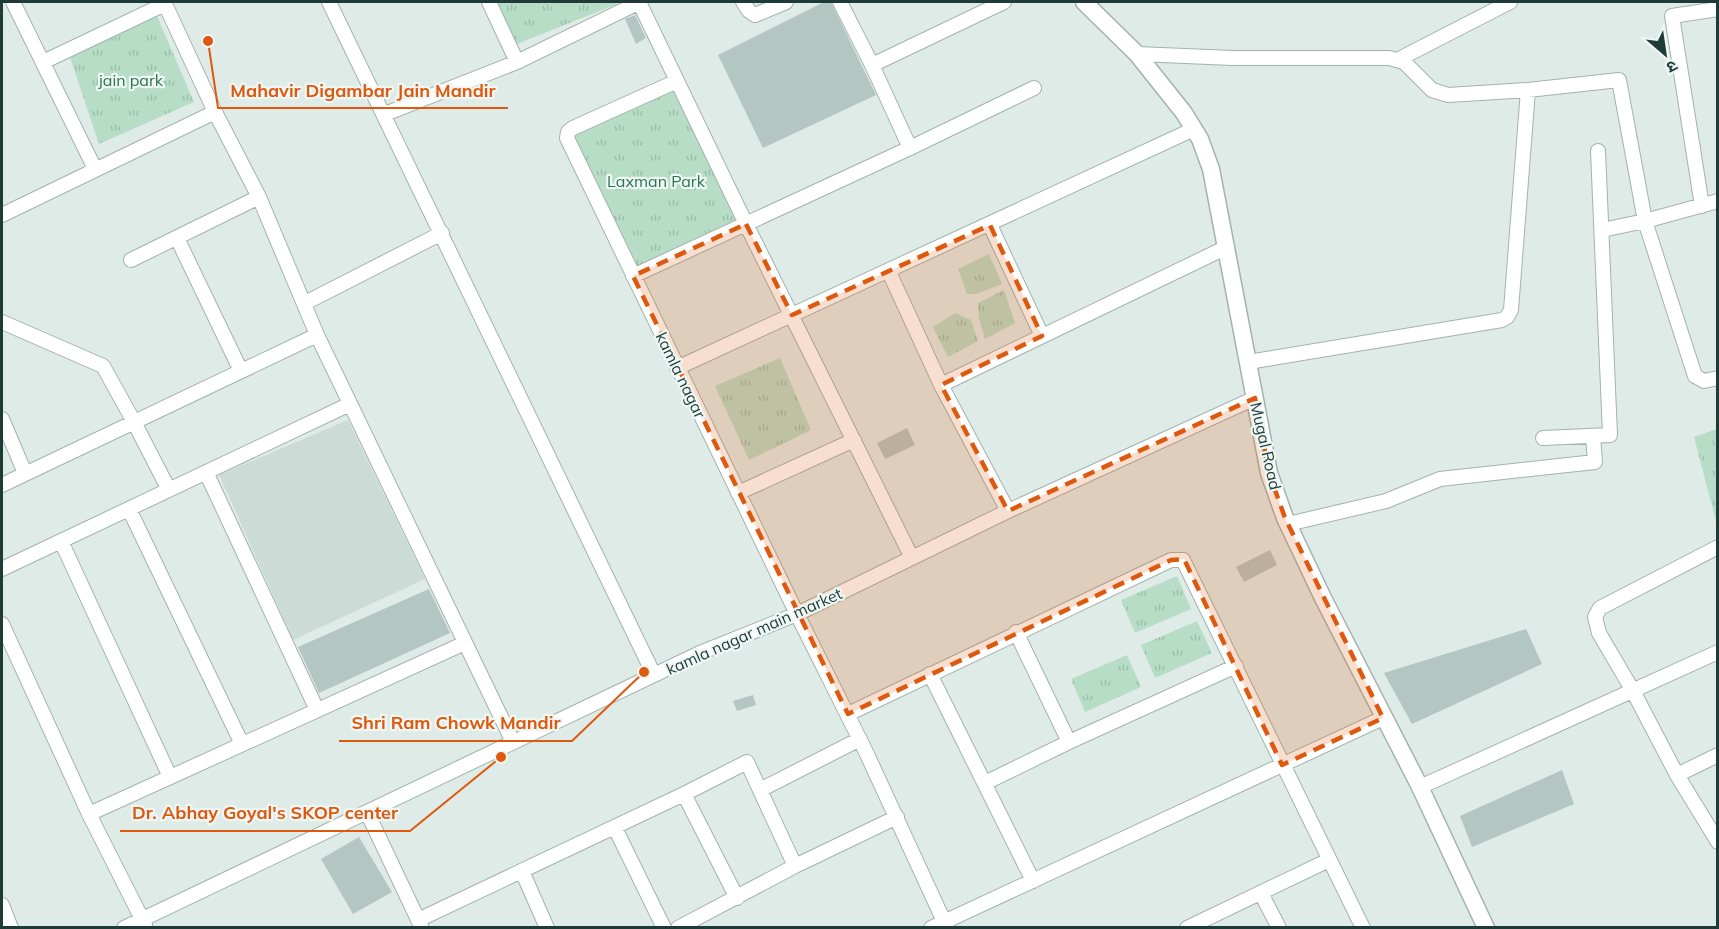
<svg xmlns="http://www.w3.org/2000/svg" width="1719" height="929" viewBox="0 0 1719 929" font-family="Mulish,'Noto Sans Devanagari',sans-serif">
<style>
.built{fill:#cddbd7}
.grass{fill:url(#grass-tufts)}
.building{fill:#b4c6c1}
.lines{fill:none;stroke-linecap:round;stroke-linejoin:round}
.minor-casing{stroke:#a2b3af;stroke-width:16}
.tertiary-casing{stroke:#a2b3af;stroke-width:19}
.minor{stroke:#fff;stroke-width:14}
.tertiary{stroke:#fff;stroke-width:16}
.marked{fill:#de580e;fill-opacity:0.2;stroke:#de580e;stroke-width:4.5;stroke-dasharray:12 8;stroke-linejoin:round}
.labels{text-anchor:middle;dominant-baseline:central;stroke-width:4.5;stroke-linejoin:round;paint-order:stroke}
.park-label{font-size:16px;fill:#297351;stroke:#eff7f5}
.street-label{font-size:16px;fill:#1f3b38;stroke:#eff7f5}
.leader{fill:none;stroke:#de580e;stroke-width:2}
.callout-dot{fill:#de580e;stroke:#eff7f5;stroke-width:2}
.callout-label{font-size:18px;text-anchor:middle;font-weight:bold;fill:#de580e;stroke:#eff7f5;stroke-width:4.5;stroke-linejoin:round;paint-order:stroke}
</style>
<defs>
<pattern id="grass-tufts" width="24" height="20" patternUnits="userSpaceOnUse" patternTransform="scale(1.5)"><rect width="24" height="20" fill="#b7ddc7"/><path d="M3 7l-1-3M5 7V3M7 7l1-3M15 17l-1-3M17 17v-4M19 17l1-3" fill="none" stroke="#9dbfac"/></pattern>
</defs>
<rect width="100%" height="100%" fill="#dfebe7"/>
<path class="built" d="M348 420 425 579 293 640 219 475Z"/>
<path class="grass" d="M494 2H616L617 4 512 46Z
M157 16 194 102 99 144 70 57Z
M677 81 746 224 633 276 567 138Z
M989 254 1002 284 976 294H967L958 269Z
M1004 290 1015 323 985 339 979 318 978 303Z
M955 313 971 320 978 341 948 357 933 327Z
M780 358 811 430 749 460 715 386Z
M1717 429H1718L1717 525 1694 437Z
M1177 576 1191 609 1135 633 1121 600Z
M1197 621 1212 653 1155 678 1141 645Z
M1127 655 1141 687 1085 712 1071 679Z"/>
<path class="building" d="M824 2H831L876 95 763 148 718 55Z
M635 15 646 38 636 44 625 19Z
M907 428 915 445 885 459 877 443Z
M1270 550 1277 565 1244 582 1236 567Z
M429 589 450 633 319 693 298 647Z
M1526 629 1542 664 1412 724 1384 673Z
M753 695 756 705 737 711 733 701Z
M1562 770 1574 804 1472 847 1460 816Z
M359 837 392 892 353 914 321 859Z"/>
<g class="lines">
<g class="minor-casing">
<path id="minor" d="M13 2 95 169
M329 2 654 675
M489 2 517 62
M639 2 746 224 912 558
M743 2 749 11 755 15 786 2
M1137 54 1233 58H1389L1404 62 1432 90 1448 95 1528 90 1619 80 1645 221 1695 376 1704 381 1718 378
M1399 59 1510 2
M872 65 1004 2
M677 81 573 128 568 132 567 138 797 614 866 752 947 928
M215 112 259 197 317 335 513 742
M385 114 517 62 640 2
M910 148 1034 88
M1702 206 1672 16 1718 9
M2 215 215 112 165 4 43 62
M990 225 1042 336
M1602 230 1645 221 1718 201
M177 238 241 371
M131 260 259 197
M889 272 941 385 1008 511
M633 276 910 148 872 65 840 2
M305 303 442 233
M2 322 103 366 134 422 169 490
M1248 362 1502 320 1507 317 1511 310 1528 90
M677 368 1194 129
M941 385 1227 247
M2 419 25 473
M1543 438 1610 435 1598 151
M206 472 317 710
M2 485 317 335
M738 493 854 440
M129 509 242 744
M1288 524 1386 501 1440 479 1595 462 1593 436
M61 541 170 777
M1718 547 1600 608 1595 617 1599 633 1633 691 1677 775 1718 842
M2 569 350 404
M2 624 89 814 145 925
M1016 632 1069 742
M930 674 1033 881
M848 714 1171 560H1183L1363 928
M1677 775 1718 755
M985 783 1069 742 1236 666
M1420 787 1718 652
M760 790 860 739
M684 794 747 762 795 866
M367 812 421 926
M89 814 465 643
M615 828 664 928
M522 871 547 928
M1261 893 1279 928
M2 905 11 928
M418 920 684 794 737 898
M124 928 700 653 797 614 1008 511 1255 398
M678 928 795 866 897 817
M931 928 1383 718
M1187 928 1329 860"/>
</g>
<g class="tertiary-casing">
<path id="tertiary" d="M1084 2 1137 54 1184 113 1200 139 1211 169 1269 473 1285 518 1323 598 1420 787 1486 928"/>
</g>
<use href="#minor" class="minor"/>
<use href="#tertiary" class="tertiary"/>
</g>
<path class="marked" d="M746 224 792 315 990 225 1042 336 941 385 1008 511 1255 398 1269 473 1285 518 1383 718 1282 765 1184 559 1171 560 848 714 633 276Z"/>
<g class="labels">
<g class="park-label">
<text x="131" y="80">jain park</text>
<text x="656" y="181">Laxman Park</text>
</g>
<g class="street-label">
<text transform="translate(681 375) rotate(64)">kamla nagar</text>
<text transform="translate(1266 446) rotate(77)">Mugal Road</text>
<text transform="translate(754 631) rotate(-24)">kamla nagar main market</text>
</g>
</g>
<path class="leader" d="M208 41L218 108H508M644 672L572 741H339M501 757L410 831H120"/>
<g class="callout-dot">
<circle cx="208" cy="41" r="6"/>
<circle cx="644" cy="672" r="6"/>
<circle cx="501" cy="757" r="6"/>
</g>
<g class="callout-label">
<text x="363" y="97">Mahavir Digambar Jain Mandir</text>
<text x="456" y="729">Shri Ram Chowk Mandir</text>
<text x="265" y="819">Dr. Abhay Goyal's SKOP center</text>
</g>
<rect width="1719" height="929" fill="none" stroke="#1f3b38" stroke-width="6"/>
<g transform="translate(1665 54) rotate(151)" stroke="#eff7f5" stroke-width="4.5" paint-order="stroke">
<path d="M0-4.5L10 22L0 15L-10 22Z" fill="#1f3b38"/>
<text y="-9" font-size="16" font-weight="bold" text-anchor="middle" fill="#1f3b38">उ</text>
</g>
</svg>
